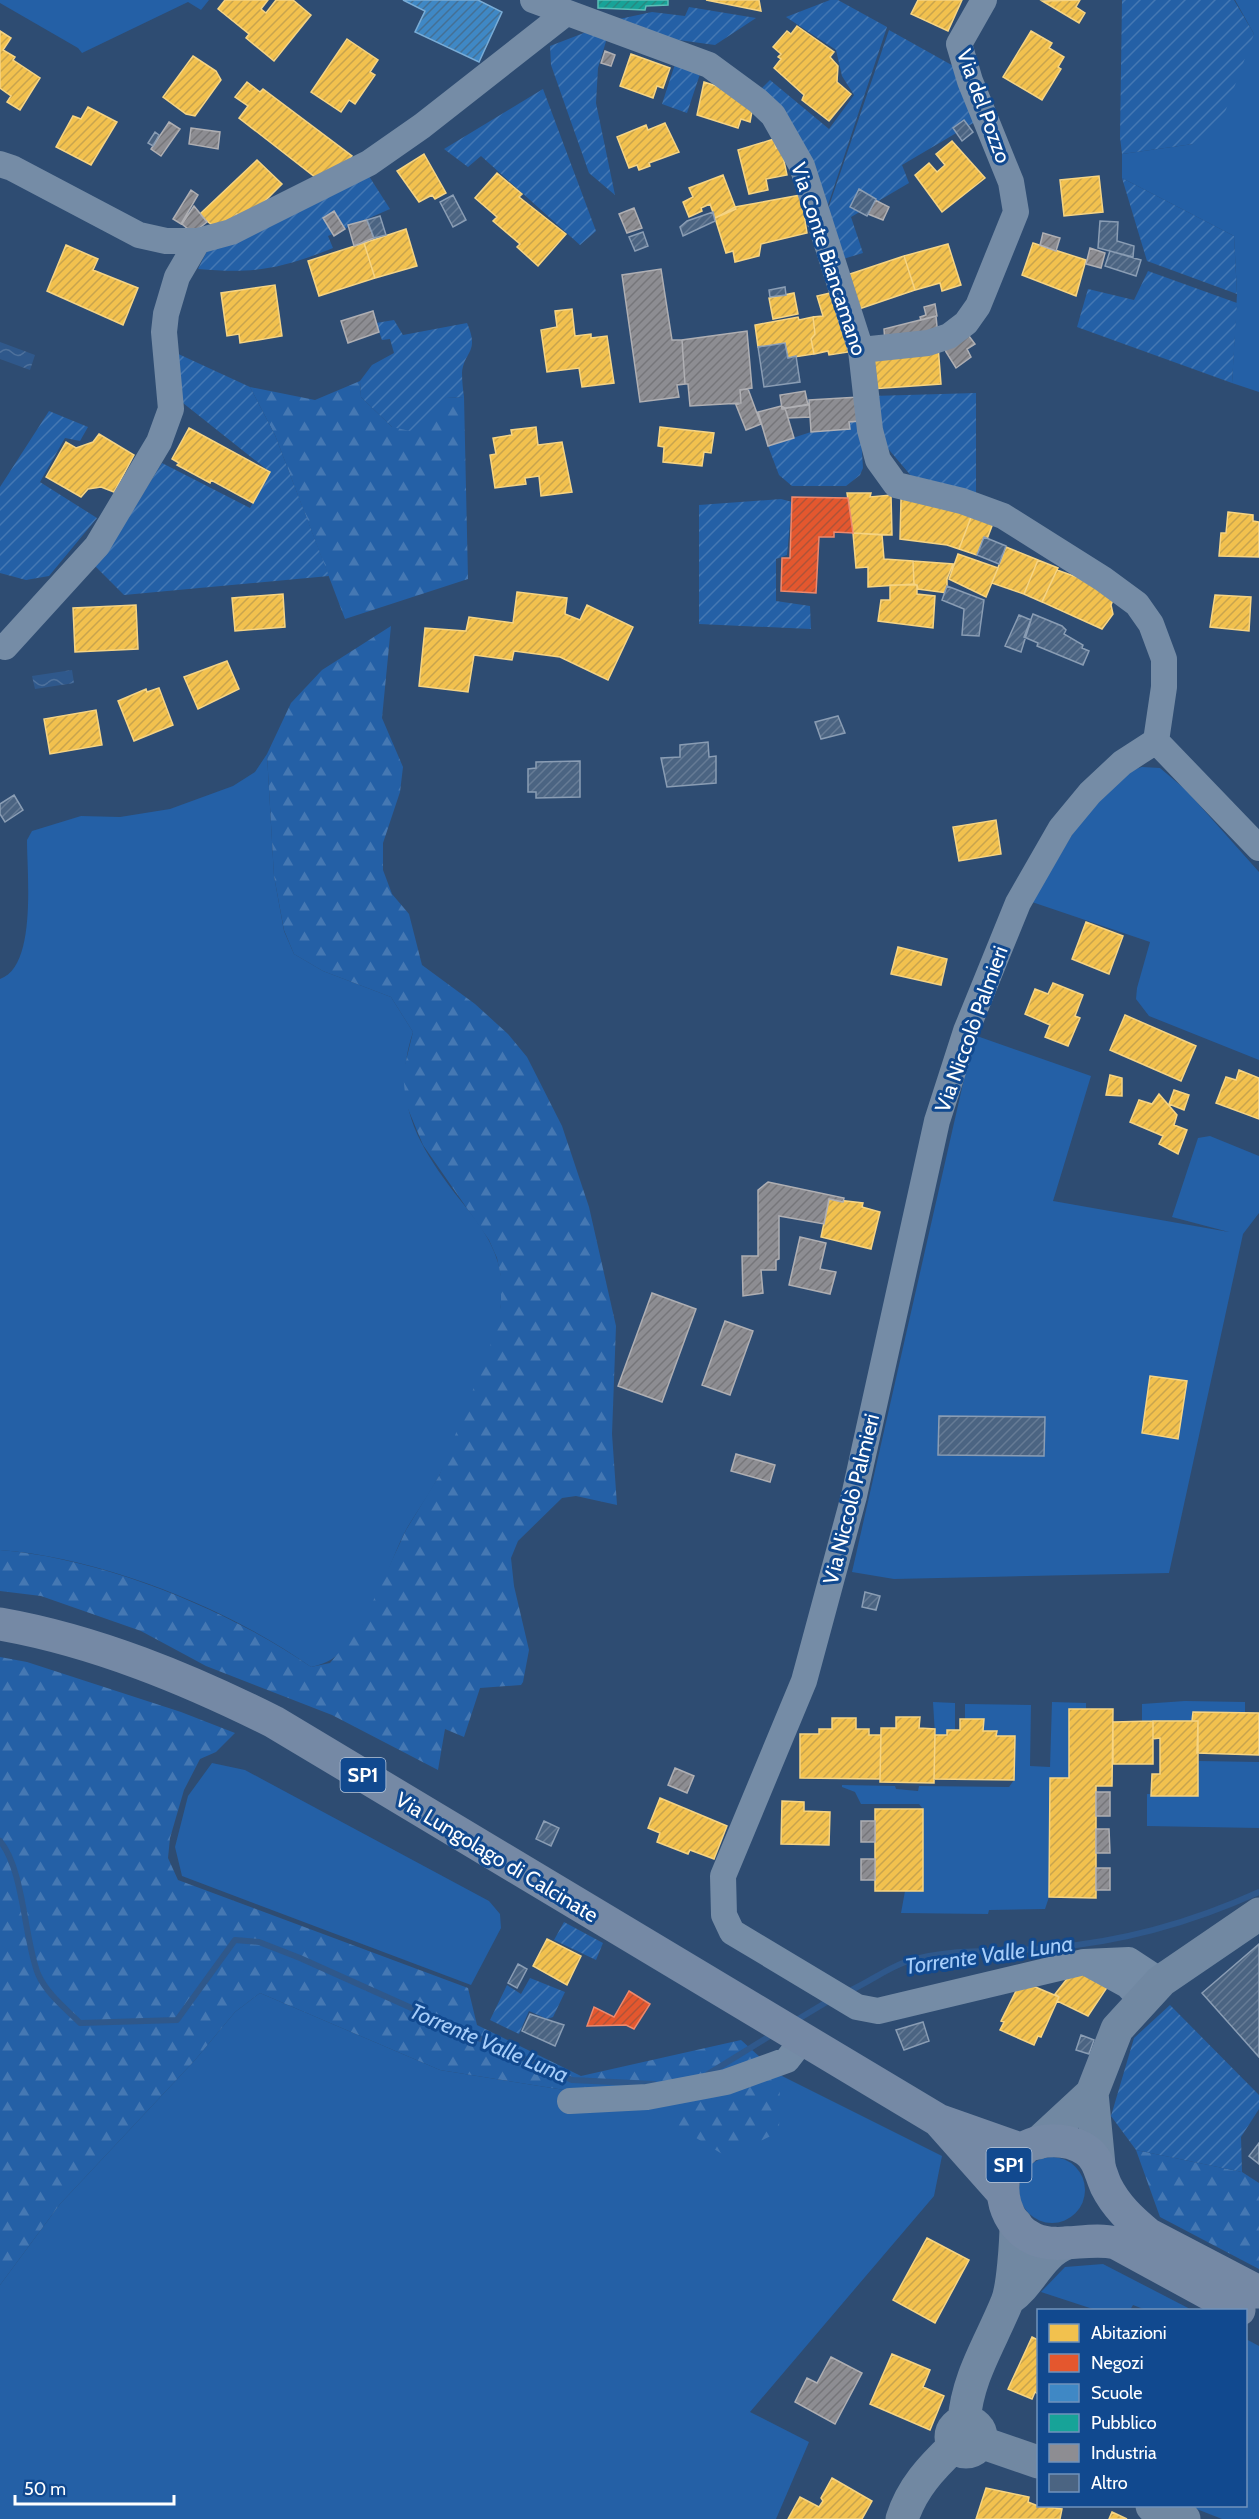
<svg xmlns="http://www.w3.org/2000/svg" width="1259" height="2519" viewBox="0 0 1259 2519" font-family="Cabin,sans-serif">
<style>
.green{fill:#2460a6}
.forest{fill:url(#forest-firs)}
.garden{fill:url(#garden-furrows)}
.water{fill:url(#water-waves)}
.homes{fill:url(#homes-hatch);stroke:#f6d483;stroke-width:1.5}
.shops{fill:url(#shops-hatch);stroke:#ec896d;stroke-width:1.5}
.schools{fill:url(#schools-hatch);stroke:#79acd6;stroke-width:1.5}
.public{fill:url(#public-hatch);stroke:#5dbfb7;stroke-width:1.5}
.industry{fill:url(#industry-hatch);stroke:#afafb3;stroke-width:1.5}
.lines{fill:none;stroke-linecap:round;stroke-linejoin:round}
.stream{stroke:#2f588b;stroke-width:6}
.building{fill:url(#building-hatch);stroke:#8a9db4;stroke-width:1.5}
.street{stroke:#758ca6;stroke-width:26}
.secondary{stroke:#7188a2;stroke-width:33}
.primary{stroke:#7589a5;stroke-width:33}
.labels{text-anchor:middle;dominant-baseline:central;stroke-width:6;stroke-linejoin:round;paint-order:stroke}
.shield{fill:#11498f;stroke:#b8c8dd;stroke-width:1.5}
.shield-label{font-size:20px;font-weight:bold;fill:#fff}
.street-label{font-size:21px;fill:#fff;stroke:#11498f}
.water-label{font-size:22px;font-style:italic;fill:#a6cdf9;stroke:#11498f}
</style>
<defs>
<pattern id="forest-firs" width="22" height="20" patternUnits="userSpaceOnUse" patternTransform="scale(1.5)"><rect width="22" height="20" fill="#2460a6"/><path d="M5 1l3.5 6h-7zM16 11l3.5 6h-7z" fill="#4578b3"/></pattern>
<pattern id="garden-furrows" width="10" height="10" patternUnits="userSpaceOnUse" patternTransform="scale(1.5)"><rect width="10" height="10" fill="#2460a6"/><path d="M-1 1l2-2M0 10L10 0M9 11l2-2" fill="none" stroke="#4578b3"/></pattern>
<pattern id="water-waves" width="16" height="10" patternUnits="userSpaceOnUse" patternTransform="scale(1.5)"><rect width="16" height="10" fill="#2f588b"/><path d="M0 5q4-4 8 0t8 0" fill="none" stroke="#4e719c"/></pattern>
<pattern id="homes-hatch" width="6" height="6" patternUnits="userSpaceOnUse" patternTransform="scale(1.5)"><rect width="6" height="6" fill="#f2c14e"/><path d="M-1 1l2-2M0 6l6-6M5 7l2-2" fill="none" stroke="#c8a44e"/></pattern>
<pattern id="shops-hatch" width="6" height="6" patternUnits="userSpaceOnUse" patternTransform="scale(1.5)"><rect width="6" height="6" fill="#e4572e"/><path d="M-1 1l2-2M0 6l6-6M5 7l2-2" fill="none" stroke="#af5338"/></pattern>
<pattern id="schools-hatch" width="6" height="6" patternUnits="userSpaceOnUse" patternTransform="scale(1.5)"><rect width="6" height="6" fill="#3f88c5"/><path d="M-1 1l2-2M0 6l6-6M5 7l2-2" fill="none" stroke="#447095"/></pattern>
<pattern id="public-hatch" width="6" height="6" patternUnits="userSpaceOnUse" patternTransform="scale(1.5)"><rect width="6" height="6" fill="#17a398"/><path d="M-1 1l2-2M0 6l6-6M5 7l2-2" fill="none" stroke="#278981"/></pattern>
<pattern id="industry-hatch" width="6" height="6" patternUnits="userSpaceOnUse" patternTransform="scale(1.5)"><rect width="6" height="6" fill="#8d8d92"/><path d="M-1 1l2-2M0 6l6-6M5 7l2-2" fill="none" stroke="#76767a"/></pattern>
<pattern id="building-hatch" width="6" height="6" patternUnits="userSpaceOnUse" patternTransform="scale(1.5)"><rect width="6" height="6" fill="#4b6482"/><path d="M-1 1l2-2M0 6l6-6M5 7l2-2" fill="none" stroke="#667b95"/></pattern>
</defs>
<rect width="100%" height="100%" fill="#2e4c72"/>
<path class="green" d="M0 0H209L201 10 188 2 82 53 78 48 0 3Z
M1235 0H1259V392L1232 383 1237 294 1234 236 1122 178V154L1193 144 1254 34Z
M267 754 274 876 284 931 294 954 323 971 391 997 413 1032C390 1102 419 1147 461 1201 479 1223 497 1247 501 1276 507 1326 479 1378 461 1423 453 1441 447 1461 438 1478 429 1495 417 1511 407 1528 387 1566 377 1612 348 1645 336 1658 328 1663 311 1667 226 1607 103 1558 0 1550V979C37 967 27 874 27 840L32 831 81 816 120 817 170 809 233 786 255 772Z
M1142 767 1160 768 1186 790 1259 872V1060L1149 1016 1136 999 1137 988 1150 942 1032 902 1076 828 1123 773Z
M974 1035 1091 1076 1053 1201 1229 1232 1172 1217 1198 1138 1210 1136 1259 1156V1213L1243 1234 1169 1573 894 1579 852 1572Z
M1185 1701 1245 1702V1713L1193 1712 1192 1721H1142V1704Z
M933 1702 955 1703V1730H947V1735H935Z
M1052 1702 1086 1703V1709H1069V1778H1050L1049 1897 1045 1909 989 1910 988 1914 901 1913 905 1891 923 1890V1809L919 1804H861L855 1792 842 1787V1785L895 1786 896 1789 918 1791 919 1786 1009 1787 1014 1780 1015 1736H996V1731H983V1719H965V1704L1031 1705 1030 1766 1050 1767Z
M1199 1761 1259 1762V1828L1147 1826V1794L1197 1796Z
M212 1763 245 1770 489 1901 500 1914 501 1928 471 1985 182 1876 175 1847 188 1796Z
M260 1993 440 2070 577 2092 780 2075 942 2156 934 2196 750 2412 809 2442 776 2519H0V2285L60 2204 195 2060 235 2012Z
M1019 2190a33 33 0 1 1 66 0a33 33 0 1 1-66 0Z
M1103 2264 1192 2310H1146L1133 2305 1130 2310H1096L1041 2292 1065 2267Z
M1246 2339 1259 2346V2519H1222L1189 2506H1246Z"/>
<path class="forest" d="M360 381 361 397 392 427 446 398 464 397 468 579 345 619 275 435 250 387 315 400Z
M391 626 382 718 403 767 400 792 383 843V870L392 894 409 914 422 965 475 1004 508 1034 527 1057 562 1126 589 1207 616 1326 612 1434 617 1505 576 1496 562 1498 518 1541 511 1558 514 1586 529 1650 523 1682 521 1685 480 1688 464 1737 445 1729 438 1770 332 1715 206 1666 141 1631 41 1596 0 1591V1550C101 1558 228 1609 311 1667L330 1663 362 1625 406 1530 439 1476 490 1347 501 1305V1277L497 1258 489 1240 423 1145 406 1104 403 1073 413 1032 391 997 323 971 294 954 284 930 274 876 267 754 291 703 322 670Z
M0 1657 27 1662 181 1712 235 1733 216 1752 200 1759 184 1790 170 1838 168 1858 178 1880 468 1988 477 2025 581 2076 741 2040 780 2075 779 2132 727 2157 680 2128 665 2090 577 2092 440 2070 260 1993 235 2012 195 2060 60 2204 0 2285Z
M1136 2150 1242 2172 1259 2183V2269L1160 2217Z"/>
<path class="garden" d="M830 0H838L887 27 827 208 757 93 770 80 829 129 854 95 842 76 836 50 786 17Z
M1122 0H1234L1254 34 1221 123 1193 144 1122 154 1120 137Z
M689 7 756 18 715 45 671 39 610 21 652 12 685 16Z
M889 30 957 68 975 122 902 165 909 183 851 217 863 253 843 259 828 209Z
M589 31 607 38 598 68 596 103 615 195 589 173 551 65 550 46Z
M675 64 700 74 687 113 662 104Z
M543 89 596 231 580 245 481 156 468 167 444 149Z
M367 173 390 209 328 236 333 248C280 269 255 274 198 269L209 247Z
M1122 178 1234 236 1237 294 1147 261Z
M1148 271 1237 303 1232 383 1077 327 1088 289 1134 300Z
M394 320 403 335 467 323C480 353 464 351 462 373 462 381 463 390 464 397L446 398 433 417 410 431 392 427 361 397 360 381 372 365 394 353 390 339 382 340 376 323Z
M174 352 250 387 275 435 329 576 124 595 93 564 109 548 162 463 250 508 270 472 183 403Z
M976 393V494L918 484 879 438 872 396Z
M49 411 88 427 80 441 65 438 40 482 97 518 49 576 26 580 0 573V487Z
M860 421 863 468 860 475 846 486H792L779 475 768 446 811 432 850 428 849 422Z
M781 499 792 502 787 555 776 559V601L810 606 811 629 699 624V505Z
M564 1922 603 1943 596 1960 554 1940Z
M530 1978 565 1992 553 2017 547 2019 529 2011 519 2034 490 2020 507 1985 521 1994Z
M1170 2005 1259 2095V2109L1241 2137 1242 2172 1136 2150 1111 2116 1134 2038Z"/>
<path class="water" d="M0 342 35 355 30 370 0 359Z
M72 670 74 683 35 689 32 676Z"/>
<path class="homes" d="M225 0H268L261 9 266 13 276 0H293L311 15 274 61 246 38 249 34 218 9Z
M706 0H759L761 11Z
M918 0H962L948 31 911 14Z
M1080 0 1076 7 1085 13 1079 23 1042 1Z
M797 26 834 52 830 57 838 66 837 82 851 94 829 121 802 100 804 95 774 68 781 59 778 57 781 54 773 47 787 31 791 34Z
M0 31 11 38 3 50 15 57 13 60 40 78 20 110 7 102 11 96 0 88Z
M1031 31 1052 43 1049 48 1064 57 1058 67 1061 69 1042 100 1003 77Z
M347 39 378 60 370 72 375 75 355 104 349 100 341 112 311 92Z
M631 54 670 68 663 88 657 86 653 98 620 86Z
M193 56 216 71 221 80 195 116 186 114 163 97Z
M247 82 260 92 263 89 352 156 335 178 324 184 239 118 248 106 235 97Z
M704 82 748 96 753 106 750 122 741 119 738 128 697 115Z
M88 107 117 122 91 165 56 147 73 116 81 119Z
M665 123 679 152 649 163 650 166 639 170 637 165 629 168 617 137 646 125 648 130Z
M774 139 776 148 781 147 787 175 766 179 768 190 749 194 738 150Z
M952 141 985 178 942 212 915 175 929 163 937 172 945 165 936 154Z
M424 154 446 193 435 199 432 195 419 202 397 171Z
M257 160 282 184 245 221 237 214 220 231 199 215Z
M497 173 522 194 519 197 566 234 538 266 517 247 520 244 493 221 497 217 475 198Z
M723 175 736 209 715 218 710 204 701 208 702 211 689 217 683 202 693 197 689 188Z
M1099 176 1103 212 1064 216 1060 180Z
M801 195 807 233 761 244 759 256 735 262 733 251 726 253 715 218 735 207Z
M406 229 417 266 375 278 364 243Z
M364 243 375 278 319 296 308 261Z
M1033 243 1086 260 1076 296 1022 275Z
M948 244 961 285 942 291 940 283 915 290 904 256Z
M66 245 98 259 93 270 138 288 123 325 47 291Z
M904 256 915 290 853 311 841 277Z
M275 285 282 336 240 343 239 334 227 336 221 293Z
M839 291 855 351 829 355 828 351 814 354 811 339 815 334 813 317 823 316 817 296Z
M794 293 798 314 773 319 769 298Z
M572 309 575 336 591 334V338L607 336 614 383 582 387 579 368 547 372 541 330 557 327 555 311Z
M798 317 799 320 813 317 815 334 811 339 814 354 788 358 785 343 758 347 755 325Z
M938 345 941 384 871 389 868 350Z
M536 427 538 445 562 442 572 492 541 496 539 476 525 478 526 484 495 488 490 455 496 454 493 438 512 435 511 430Z
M660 427 714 433 711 453 704 452 702 466 663 462 664 447 658 446Z
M189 428 270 472 253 503 211 480 210 483 177 465 179 463 172 459Z
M99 434 134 455 114 492 101 487 88 489 81 497 46 477 66 442 76 448 93 442Z
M847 493H871L870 497 891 495 892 535 853 533Z
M901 499 973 512 959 549 947 545 900 539Z
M973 512 995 518 987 539 984 537 977 555 959 549Z
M1228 512 1253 515V521L1259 522V557L1219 556 1221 533H1226Z
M853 533 882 535 884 559 913 561 914 584 868 587V567L856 568Z
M1006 547 1038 560 1024 594 992 583Z
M958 554 998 568 986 597 949 579Z
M1038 560 1058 568 1042 602 1024 594Z
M913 561 953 564 947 579V593L918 589 917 585 914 584Z
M1057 570 1082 579 1114 597 1111 605 1113 614 1102 629 1042 602Z
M890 585H917V594L935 596 933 628 878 621 881 600H890Z
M517 592 567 598 565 614 580 620 587 605 633 627 608 680 560 657 514 651 512 660 474 655 468 692 419 686 425 628 466 631 469 617 513 623Z
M283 594 285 627 235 631 232 598Z
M1215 595 1251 597 1249 631 1210 627Z
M136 605 138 649 75 652 73 608Z
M227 661 239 689 198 709 184 677Z
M159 688 173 725 134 741 118 701 146 689 147 692Z
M96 710 102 745 50 754 44 719Z
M996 820 1001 854 959 861 953 827Z
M1086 922 1123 936 1109 974 1072 959Z
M898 947 947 959 941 985 891 974Z
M1053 983 1083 995 1075 1016 1080 1018 1068 1046 1045 1037 1050 1025 1025 1014 1035 989 1048 994Z
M1125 1015 1196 1046 1181 1081 1110 1050Z
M1239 1070 1259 1078V1119L1216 1103 1226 1077 1236 1080Z
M1110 1075 1122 1078V1096L1106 1095Z
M1174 1090 1189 1095 1184 1110 1169 1104Z
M1159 1094 1177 1115 1174 1125 1187 1130 1178 1154 1159 1144 1163 1136 1130 1122 1139 1100 1152 1104Z
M829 1199 863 1203 862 1207 880 1212 871 1249 821 1237Z
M1150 1376 1187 1381 1178 1439 1142 1433Z
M1069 1709H1113L1112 1786H1096V1898L1049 1897 1050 1778H1069Z
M1193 1712 1259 1713V1755L1197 1753 1198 1721H1192Z
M896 1717H920L919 1728 935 1729 934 1783 880 1782 881 1728H896Z
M832 1718H856V1729H869V1735H881L880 1779 800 1778V1734H819V1729H832Z
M960 1719H984L983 1731H997L996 1736H1015L1014 1780 934 1779 935 1735H947V1730H960Z
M1153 1721H1198V1796H1151L1152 1774H1160V1738L1153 1739Z
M1153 1721V1764H1113V1722Z
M660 1798 727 1826 714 1859 690 1850 688 1854 657 1842 660 1833 648 1828Z
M782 1801 804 1802V1811L830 1812 829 1845 781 1844Z
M875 1809H923V1891H875Z
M547 1939 581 1956 567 1985 533 1966Z
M1074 1970 1110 1983 1088 2016 1057 2001 1059 1997 1055 1994Z
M1021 1981 1059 1997 1041 2037 1038 2036 1034 2045 1000 2030 1004 2022 1001 2021Z
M927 2238 969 2260 935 2323 893 2300Z
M1032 2337 1038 2340V2394L1035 2392 1032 2399 1008 2389Z
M892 2354 930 2370 923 2387 944 2396 930 2430 870 2404Z
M832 2478 872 2501 862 2519H788L800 2497 819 2507 823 2501 821 2498Z
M986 2488 1029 2497 1028 2502 1038 2506 1062 2509 1060 2519H976Z
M1112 2512 1127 2519H1109Z"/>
<path class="shops" d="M792 497 848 498 853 533 834 532V537H819L816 593 781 591 782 558H790Z
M629 1991 650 2004 634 2029 626 2025 587 2026 594 2007 614 2017Z"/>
<path class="schools" d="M403 0H478L502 12 479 62 415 32 425 11Z"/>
<path class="public" d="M598 0H668V5L646 6 645 10 598 8Z"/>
<path class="industry" d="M605 51 615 55 611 66 601 63Z
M169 122 180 129 161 156 151 149Z
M191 128 220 132 218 149 189 144Z
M191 190 198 195 181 224 173 219Z
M875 200 889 207 883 220 868 214Z
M194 206 207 222 193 233 182 224Z
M634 208 642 228 627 233 619 214Z
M334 211 345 229 334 236 323 218Z
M367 220 374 238 354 246 348 225Z
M1043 233 1060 238 1056 251 1040 245Z
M1090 248 1105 253 1101 268 1086 264Z
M661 269 672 340H682L685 384 677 385 679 397 640 402 622 275Z
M935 304 937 316 921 320 920 317 926 315 924 307Z
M373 311 379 332 348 343 341 321Z
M936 316 938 337 885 343 884 329Z
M963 328 975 344 967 349 971 357 956 368 946 352 943 342Z
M747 331 752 388 740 390 741 403 690 406 688 384H685L682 340Z
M748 389 761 424 746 430 736 405 741 403 740 390Z
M805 391 808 405 782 409 780 395Z
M859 397 860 421 849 422 850 429 811 432 809 400Z
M809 404 810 417 788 418 785 408Z
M781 406 785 408 794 438 768 446 758 412Z
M768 1182 844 1198 843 1202 829 1199 824 1224 779 1216V1259L776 1260V1270H761L763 1293 743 1296 742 1256H758V1190Z
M800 1237 826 1243 820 1269 836 1272 830 1294 789 1285Z
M652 1293 696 1309 662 1402 618 1386Z
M725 1321 753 1331 730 1395 702 1385Z
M736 1454 775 1465 770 1482 731 1471Z
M675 1768 694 1776 687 1793 668 1785Z
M1096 1792H1110V1816H1096Z
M861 1821H875V1842H861Z
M1096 1829H1109L1110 1853H1096Z
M861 1859H875V1880H861Z
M1096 1868H1110V1890H1096Z
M831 2357 862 2373 835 2424 795 2402 807 2378 817 2383Z"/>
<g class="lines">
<path class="stream" d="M0 1841C24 1870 24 1938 38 1974 47 1994 65 2008 80 2023L177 2020 235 1940 259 1942 300 1958 572 2080 654 2084
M847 1992C868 1983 887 1968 908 1961 953 1947 1003 1953 1049 1948 1121 1942 1193 1922 1259 1892
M795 2021 830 2000
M708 2074 773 2034"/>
</g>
<path class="building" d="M964 120 973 132 962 141 953 128Z
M155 132 159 135 153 146 148 143Z
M859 189 876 199 867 216 850 207Z
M453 195 466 220 453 227 440 202Z
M713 212 715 221 683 236 680 227 687 221Z
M380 216 386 235 374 238 367 220Z
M1100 221 1118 222 1117 241 1134 246 1133 257 1098 248Z
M643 232 648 246 635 251 629 237Z
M1110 251 1141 260 1136 276 1105 266Z
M785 287 786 295 770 297 769 290Z
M785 343 788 358 796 356 800 382 764 387 758 347Z
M984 537 1006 546 999 564 977 555Z
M947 586 984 600 979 636 962 635 964 609 942 600Z
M1033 614 1062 626 1066 630 1064 634 1083 645 1082 648 1089 651 1083 665 1037 646 1038 643 1024 637Z
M1019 615 1031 620 1021 652 1005 646Z
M838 716 845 733 821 739 815 722Z
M708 742 709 757 716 756V783L667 787 661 758 680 757V745Z
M580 761V797L536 798V792H528V769L536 768V762Z
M14 795 23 810 5 822 0 814V804Z
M939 1416 1045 1417 1044 1456 938 1455Z
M865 1592 880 1596 876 1610 862 1607Z
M544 1821 559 1828 551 1846 536 1839Z
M1259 1944V2057L1202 1993Z
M518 1964 527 1969 517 1988 508 1983Z
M530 2014 564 2025 555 2046 522 2031Z
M923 2022 929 2041 904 2050 896 2030Z
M1081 2035 1094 2040 1089 2054 1076 2050Z
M1259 2143V2164L1249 2156Z"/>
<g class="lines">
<path class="street" d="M533 0 709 65 758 101 773 115 802 166 861 350 870 430 878 460 896 485 962 501 1003 516 1103 579 1137 604 1151 624 1164 659V687L1156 741
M0 164 12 168 139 235 166 241H198L231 232 369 163 422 126 566 13
M861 350 928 343 949 336 966 323 978 306 1016 212 1011 182 970 81 959 44 984 0
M5 647 97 546 159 442 171 409 164 332 166 314 177 277 198 241
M1156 741 1122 763 1090 793 1061 828 1018 903 966 1031 937 1121 854 1496 804 1681 723 1876 724 1915 732 1932 857 2007 878 2011 1084 1962 1129 1960 1161 1981
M1156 741 1259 848
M1085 1962 1127 1985 1141 2000
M570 2101 647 2097 726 2082 787 2060 804 2038"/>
<path class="secondary" d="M1038 2143 1092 2093
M1099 2165 1092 2093 1117 2029 1161 1981 1259 1914
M1009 2299C1032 2283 1039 2254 1067 2243
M951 2437a15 15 0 1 1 30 0a15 15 0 1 1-30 0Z
M964 2422C967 2377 991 2342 1007 2302 1013 2287 1016 2241 1016 2224
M980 2442 1038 2462
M1152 2506 1184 2519
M902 2519C912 2488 931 2468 954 2446"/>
<path class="primary" d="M0 1624C96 1641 188 1679 274 1722L938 2120 1023 2150
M939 2121 1002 2192
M1239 2310 1116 2243C1089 2236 1059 2250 1034 2239 1005 2226 994 2187 1011 2160 1026 2137 1065 2136 1086 2150 1099 2159 1100 2173 1106 2186 1116 2206 1131 2220 1148 2234L1259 2292"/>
</g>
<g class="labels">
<g class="shield">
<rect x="340.5" y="1758" width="45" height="34" rx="4.5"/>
<rect x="986.5" y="2148" width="45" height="34" rx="4.5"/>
</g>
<g class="shield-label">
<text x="363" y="1775">SP1</text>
<text x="1009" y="2165">SP1</text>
</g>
<g class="street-label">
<text transform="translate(984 106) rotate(70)">Via del Pozzo</text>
<text transform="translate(829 259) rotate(72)">Via Conte Biancamano</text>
<text transform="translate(971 1029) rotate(-70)">Via Niccolò Palmieri</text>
<text transform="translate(851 1499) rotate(-76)">Via Niccolò Palmieri</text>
<text transform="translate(497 1857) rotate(31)">Via Lungolago di Calcinate</text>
</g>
<g class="water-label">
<text transform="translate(989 1955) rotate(-8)">Torrente Valle Luna</text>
<text transform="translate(489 2043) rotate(23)">Torrente Valle Luna</text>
</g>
</g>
<rect x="1037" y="2309" width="210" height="198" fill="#11498f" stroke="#7092bc" stroke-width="1.5"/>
<rect x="1049" y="2324" width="30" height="18" fill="#f2c14e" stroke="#7092bc" stroke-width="1.5"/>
<text x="1091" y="2339" font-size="18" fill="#ffffff">Abitazioni</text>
<rect x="1049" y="2354" width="30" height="18" fill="#e4572e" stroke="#7092bc" stroke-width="1.5"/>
<text x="1091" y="2369" font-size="18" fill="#ffffff">Negozi</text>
<rect x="1049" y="2384" width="30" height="18" fill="#3f88c5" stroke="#7092bc" stroke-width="1.5"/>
<text x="1091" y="2399" font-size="18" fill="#ffffff">Scuole</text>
<rect x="1049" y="2414" width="30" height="18" fill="#17a398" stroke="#7092bc" stroke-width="1.5"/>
<text x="1091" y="2429" font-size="18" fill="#ffffff">Pubblico</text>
<rect x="1049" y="2444" width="30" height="18" fill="#8d8d92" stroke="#7092bc" stroke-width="1.5"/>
<text x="1091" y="2459" font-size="18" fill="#ffffff">Industria</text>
<rect x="1049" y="2474" width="30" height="18" fill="#4b6482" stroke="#7092bc" stroke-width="1.5"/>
<text x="1091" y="2489" font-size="18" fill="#ffffff">Altro</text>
<path d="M15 2495v9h159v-9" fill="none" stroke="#ffffff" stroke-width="3"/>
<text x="24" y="2495" font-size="18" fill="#ffffff" stroke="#11498f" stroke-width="4.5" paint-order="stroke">50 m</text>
</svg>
